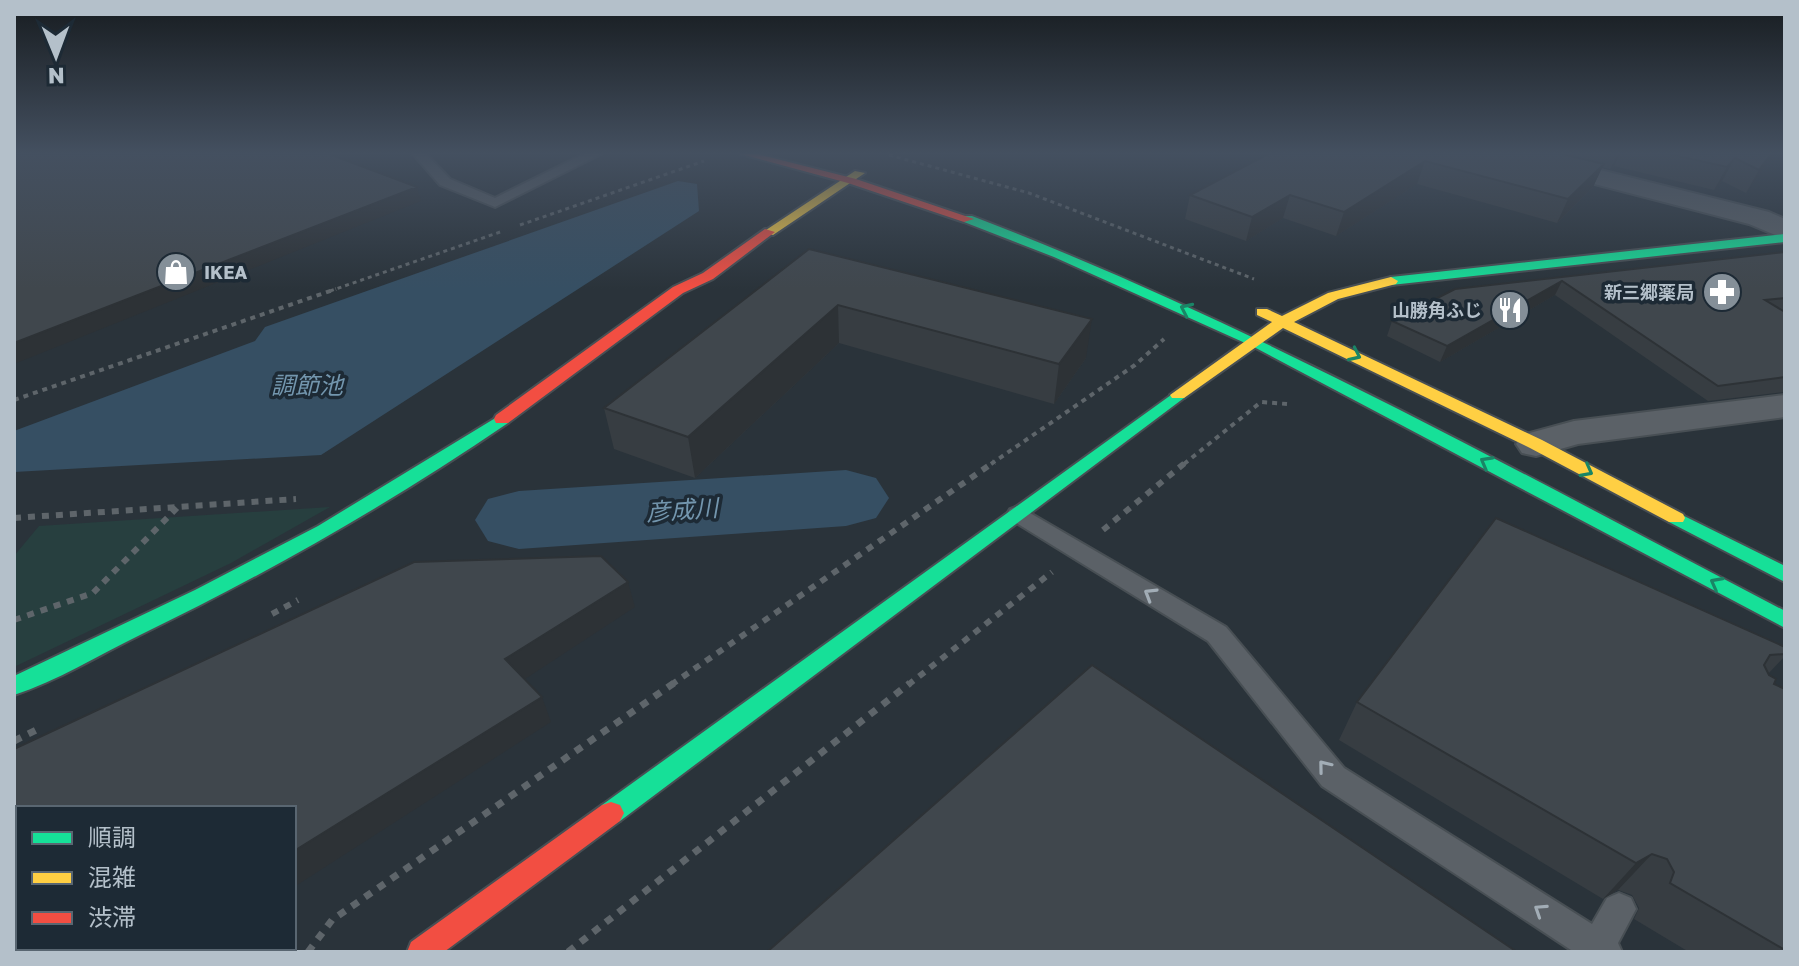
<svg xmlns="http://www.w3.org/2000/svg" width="1799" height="966" viewBox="0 0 1799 966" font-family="'Golos Text','Noto Sans JP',sans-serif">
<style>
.green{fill:#273f3f}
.water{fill:#364f63}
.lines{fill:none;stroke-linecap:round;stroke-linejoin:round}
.river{fill:#364f63;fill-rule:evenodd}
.lane-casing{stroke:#484f54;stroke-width:4}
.street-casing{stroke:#484f54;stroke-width:4}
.fast-casing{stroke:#484f54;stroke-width:4}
.slow-casing{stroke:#484f54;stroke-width:4}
.jam-casing{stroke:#484f54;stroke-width:4}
.path-far3{stroke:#5e656a;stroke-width:3;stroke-dasharray:4 4;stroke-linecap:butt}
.path-far2{stroke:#5e656a;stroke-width:4;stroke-dasharray:5 5;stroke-linecap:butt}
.path-far1{stroke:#5e656a;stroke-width:6;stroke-dasharray:7 7;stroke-linecap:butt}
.path{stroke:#5e656a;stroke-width:7;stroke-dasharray:8 8;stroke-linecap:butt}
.lane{fill:#5b6167;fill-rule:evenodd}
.street{fill:#5b6167;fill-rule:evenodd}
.fast{fill:#16e098;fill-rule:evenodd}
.slow{fill:#ffcf43;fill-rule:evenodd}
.jam{fill:#f24e42;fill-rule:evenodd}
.wall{fill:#373d42}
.shaded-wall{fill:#2d3236}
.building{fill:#40474d;stroke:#2d3236;stroke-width:2}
.oneway{stroke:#1a8566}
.oneway2{stroke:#a2adb6}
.labels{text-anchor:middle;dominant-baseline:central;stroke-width:7;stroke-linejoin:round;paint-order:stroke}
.far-poi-label{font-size:18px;font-weight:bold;fill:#b4c0ca;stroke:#1d2a35;text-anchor:end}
.water-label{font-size:24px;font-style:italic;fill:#7396ae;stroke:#1d2a35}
</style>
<rect width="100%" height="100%" fill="#2a333a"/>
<path class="green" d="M330 507 231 563 14 667V556L39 526Z"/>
<path class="water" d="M678 181 697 184 699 211 321 455 14 472V431L255 341 265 327Z"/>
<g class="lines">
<path class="river" d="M846 470 876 478 889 498 876 518 846 526 519 549 488 541 475 520 488 499 519 491Z"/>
<g class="lane-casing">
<path id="lane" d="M413 154H426L450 179 495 198 584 154H601L495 207 440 185Z
M1018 506 1226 627 1344 768 1592 924 1607 898 1619 893 1631 898 1636 909 1618 943 1622 952H1574L1322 786 1208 641 1010 519 1007 514 1010 509Z"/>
</g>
<g class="street-casing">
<path id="street" d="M1495 154H1536L1769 212 1785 219V239L1749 224 1498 159Z
M1785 395V417L1578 444 1536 456 1522 453 1516 444 1522 435 1574 421Z"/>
</g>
<g class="fast-casing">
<path id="fast" d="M964 216H972C1254 324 1518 472 1785 611V628L1254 347 1054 257 964 222Z
M1785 234V242L1391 285 1384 281 1391 277Z
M1178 390 1186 395 1184 398 620 821 611 824 602 821 598 813 602 805Z
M502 414 510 419 508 423C391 503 268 573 140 635 99 655 57 681 14 695V676L195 590 318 526Z
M1676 512 1785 566V582L1669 522 1667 518Z"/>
</g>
<g class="slow-casing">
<path id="slow" d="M855 171 865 173 773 235 763 232Z
M1391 277 1398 281 1396 284 1338 299 1294 322 1542 440 1683 514 1685 518 1683 522H1669L1530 448 1283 328 1184 398H1172L1170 395 1272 322 1257 315V309H1267L1282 316 1328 293Z"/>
</g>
<g class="jam-casing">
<path id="jam" d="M741 154H757L856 179 974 219 964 222 848 183Z
M765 229 775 232 713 279 683 293 508 423H496L494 419 496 415 673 287 703 273Z
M611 802 620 805 624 813 620 821 444 952H407L411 942 602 805Z"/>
</g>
<path class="path-far3" d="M889 155 1029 193 1254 279
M520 225 704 161
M330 291 503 231"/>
<path class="path-far2" d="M14 400 336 289
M991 464 1135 365 1164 339
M1184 464 1261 402 1287 404"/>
<path class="path-far1" d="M14 518 296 499
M1103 530 1186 462
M272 614 298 600
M14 620 93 593 177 508
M671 685 994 462
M908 685 1052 572"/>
<path class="path" d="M14 741 40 728
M266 952 273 948
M308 952 332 920 674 683
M568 952 910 683"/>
<use href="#lane" class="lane"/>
<use href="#street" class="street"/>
<use href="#fast" class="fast"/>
<use href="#slow" class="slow"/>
<use href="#jam" class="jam"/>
</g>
<path class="wall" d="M1268 154H1774L1746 193 1722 181 1714 190 1614 166 1610 169 1602 167 1593 187 1557 223 1417 184 1336 236 1283 218 1246 241 1185 219 1190 195Z
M809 249 1086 358 1054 404 839 343 695 478 614 449 604 408Z
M1785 252V392L1708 401 1555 295 1440 362 1387 336 1392 321 1455 289Z
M1785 647V656L1768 674 1774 684 1785 689V952H1689L1634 919 1639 908 1632 895 1618 890 1603 899 1339 740 1357 702Z"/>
<path class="shaded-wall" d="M1618 154H1620L1614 166 1610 169Z
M1771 154H1774L1746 193 1759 170Z
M1735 158 1722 181 1714 190 1727 167Z
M1425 161 1417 184 1336 236 1344 212Z
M1604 164 1593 187 1557 223 1568 199Z
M417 187 421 201 14 364V343Z
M1290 195 1283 218 1246 241 1252 217Z
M1562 281 1555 295 1440 362 1447 346Z
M838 305 839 343 695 478 688 437Z
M1092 319 1086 358 1054 404 1059 364Z
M628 582 635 607 516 685 505 659Z
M542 697 551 722 294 887V851Z
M1652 854 1618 890 1603 899 1636 863Z
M18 942V948H76L69 952H14V945Z
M137 948H198L192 952H131Z"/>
<path class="building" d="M14 154H329L417 187 14 343Z
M1268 154H1562L1604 164 1568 199 1425 161 1344 212 1290 195 1252 217 1190 195Z
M1669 154H1771L1759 170 1735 158 1727 167Z
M809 249 1092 319 1059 364 838 305 688 437 604 408Z
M1785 252V298L1765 300 1785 312V377L1718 386 1562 281 1447 346 1392 321 1455 289Z
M1496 518 1785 647V654L1770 655 1764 665 1769 675 1776 679 1774 684 1785 689V950L1670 883 1674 872 1667 859 1652 854 1636 863 1357 702Z
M601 556 628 582 505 659 542 697 294 851V808H18V942L14 945V749L414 562Z
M1092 665 1517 952H767Z
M60 948H137L131 952H61Z"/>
<defs><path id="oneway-chevron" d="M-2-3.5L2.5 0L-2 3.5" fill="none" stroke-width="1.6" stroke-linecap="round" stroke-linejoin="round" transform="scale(2)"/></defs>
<g class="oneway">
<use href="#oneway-chevron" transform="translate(1186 309) rotate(-155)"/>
<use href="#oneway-chevron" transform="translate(1355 355) rotate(25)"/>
<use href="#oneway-chevron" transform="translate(1486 462) rotate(-151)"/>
<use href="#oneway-chevron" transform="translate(1587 471) rotate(28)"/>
<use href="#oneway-chevron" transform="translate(1716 583) rotate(-152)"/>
</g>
<g class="oneway2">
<use href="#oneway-chevron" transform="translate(1150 594) rotate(-149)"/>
<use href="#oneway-chevron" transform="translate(1324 766) rotate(-129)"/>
<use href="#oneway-chevron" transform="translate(1540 910) rotate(-147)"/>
</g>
<linearGradient id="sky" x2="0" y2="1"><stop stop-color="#171c20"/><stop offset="0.53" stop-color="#445060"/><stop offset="1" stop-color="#445060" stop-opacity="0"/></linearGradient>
<rect width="1799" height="289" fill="url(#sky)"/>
<defs>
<g id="shop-disc" transform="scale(2)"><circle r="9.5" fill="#848f98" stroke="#1d2a35"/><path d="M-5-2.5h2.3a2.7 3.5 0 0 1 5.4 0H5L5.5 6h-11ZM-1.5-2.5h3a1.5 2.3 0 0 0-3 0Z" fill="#fff"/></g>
<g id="pharmacy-disc" transform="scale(2)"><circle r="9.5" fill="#848f98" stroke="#1d2a35"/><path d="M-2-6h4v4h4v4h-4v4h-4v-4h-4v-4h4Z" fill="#fff"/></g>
<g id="restaurant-disc" transform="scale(2)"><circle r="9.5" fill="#848f98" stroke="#1d2a35"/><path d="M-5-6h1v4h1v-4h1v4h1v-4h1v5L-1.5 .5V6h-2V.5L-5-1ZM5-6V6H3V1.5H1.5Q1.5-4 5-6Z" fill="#fff"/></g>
</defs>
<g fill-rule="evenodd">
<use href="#shop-disc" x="176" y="272"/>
<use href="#pharmacy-disc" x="1722" y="292"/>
<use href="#restaurant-disc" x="1510" y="310"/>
</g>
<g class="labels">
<g class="far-poi-label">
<text x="204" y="272" text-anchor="start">IKEA</text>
<text x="1694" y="292">新三郷薬局</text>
<text x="1482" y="310">山勝角ふじ</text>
</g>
<g class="water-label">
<text x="307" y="384">調節池</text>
<text transform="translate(682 509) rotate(-4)">彦成川</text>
</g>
</g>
<rect width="1799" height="966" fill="none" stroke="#b4c0ca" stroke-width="32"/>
<rect x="16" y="806" width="280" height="144" fill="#1d2a35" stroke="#596671" stroke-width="2"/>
<rect x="32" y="832" width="40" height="12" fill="#16e098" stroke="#596671" stroke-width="2"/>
<text x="88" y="846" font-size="24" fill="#b4c0ca">順調</text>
<rect x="32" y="872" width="40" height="12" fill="#ffcf43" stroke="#596671" stroke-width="2"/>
<text x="88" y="886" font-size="24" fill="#b4c0ca">混雑</text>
<rect x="32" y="912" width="40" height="12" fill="#f24e42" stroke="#596671" stroke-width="2"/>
<text x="88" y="926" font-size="24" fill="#b4c0ca">渋滞</text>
<g transform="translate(56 56) rotate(179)" stroke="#1d2a35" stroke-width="6" paint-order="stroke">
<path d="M0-6L14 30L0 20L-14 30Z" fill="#b4c0ca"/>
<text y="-12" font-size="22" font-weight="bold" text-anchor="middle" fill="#b4c0ca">N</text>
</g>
</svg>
